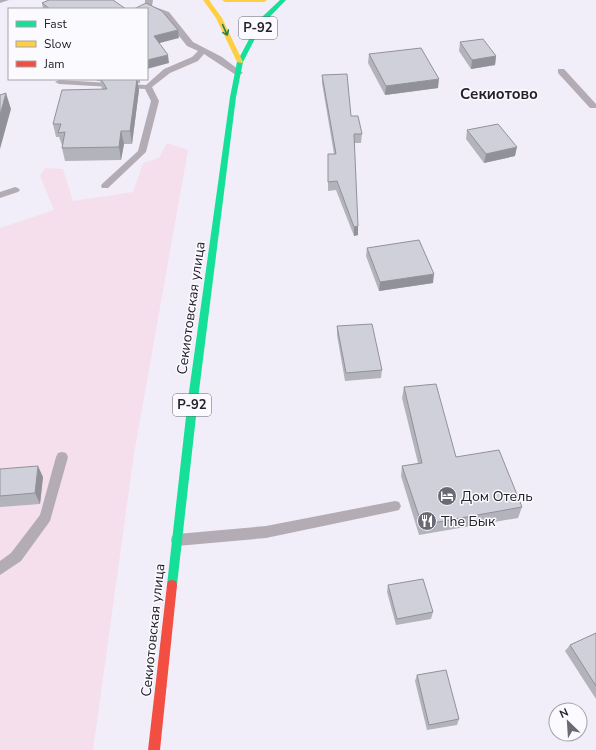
<svg xmlns="http://www.w3.org/2000/svg" width="596" height="750" viewBox="0 0 596 750" font-family="'Nunito Sans',sans-serif">
<style>
.green{fill:#f5dfed}
.lines{fill:none;stroke-linecap:round;stroke-linejoin:round}
.lane{fill:#b4acb5;fill-rule:evenodd}
.fast{fill:#16e098;fill-rule:evenodd}
.slow{fill:#ffcf43;fill-rule:evenodd}
.jam{fill:#f24e42;fill-rule:evenodd}
.wall{fill:#b2b3bb}
.shaded-wall{fill:#919299}
.building{fill:#cfd0da;stroke:#919299}
.oneway{stroke:#1c8061}
.labels{text-anchor:middle;dominant-baseline:central;stroke-width:3;stroke-linejoin:round;paint-order:stroke}
.shield{fill:#fafaff;stroke:#64626a;stroke-width:1}
.shield-label{font-size:13px;font-weight:bold;fill:#23212a}
.street-label{font-size:14px;fill:#23212a;stroke:#fafaff}
.poi-label{font-size:14px;fill:#23212a;stroke:#fafaff;text-anchor:start}
.far-district-label{font-size:15px;font-weight:bold;fill:#23212a;stroke:#fafaff}
</style>
<rect width="100%" height="100%" fill="#f1eefa"/>
<path class="green" d="M167 143 188 150 134 454 93 750H0V228L54 210 40 176 45 168 63 169 73 201 133 192 143 163 159 158Z"/>
<g class="lines">
<path class="lane" d="M0 0H9L0 3Z
M145 0H153L152 6 169 12 193 42 222 57 243 73 239 75H236L204 54 198 61 170 73 152 87 159 101 146 152 108 188H102L101 186 102 184 138 151 151 101 145 89 59 84 55 82 59 80 146 85 164 69 192 57 198 51 187 46 163 16 145 9Z
M558 69H564L596 104V108H590L558 73Z
M15 187 18 188 20 190 18 192 0 198V192Z
M62 452 66 453 68 457 50 521 21 561 0 575V561L11 553 40 515 56 457 58 453Z
M395 501 399 502 401 506 399 510 395 511 266 538 177 546 172 544 171 540 172 536 177 534 266 526Z"/>
<path class="fast" d="M280 0H286L262 25 243 62 236 97 198 399 177 585 176 589 172 590 168 589 167 585 188 399 230 97 237 62 257 24 262 17Z"/>
<path class="slow" d="M203 0H209L222 18 243 62 242 63 237 62 216 18Z
M222 0H267L264 2H225Z"/>
<path class="jam" d="M172 580 176 581 177 585 160 750H148L167 585 168 581Z"/>
</g>
<path class="wall" d="M42 3 126 9H43Z
M460 42 496 56 495 65 471 69 459 51Z
M369 54 438 88 385 95 368 63Z
M322 75 351 116 362 134 361 143H354L358 235 354 236 336 190 328 191V154H334L322 83Z
M96 79H140V83H138L139 90 132 144H124L121 160 65 161 62 148V145L59 137H56L53 124 102 89 100 81H97Z
M467 130 515 156 484 163 466 139Z
M367 248 433 283 379 291 366 256Z
M337 326 382 370 381 378 345 381 337 335Z
M404 387 456 457 522 507 518 518 419 535 401 476 402 466 418 463 402 398Z
M0 469 43 477 40 504 0 507Z
M388 585 433 612 431 619 396 625 387 592Z
M596 633V699L565 651 570 645Z
M417 675 459 719 457 725 427 730 415 681Z"/>
<path class="shaded-wall" d="M178 30 179 38 156 44 154 36Z
M168 55 169 63 147 69V60Z
M496 56 495 65 471 69 472 60Z
M137 79 139 90 132 144 130 131Z
M439 79 438 88 385 95 386 86Z
M6 93 11 109 0 149V115Z
M121 131 124 144 121 160 119 147Z
M517 147 515 156 484 163 486 154Z
M358 226V235L354 236V227Z
M434 274 433 283 379 291 380 282Z
M38 466 43 477 40 504 35 493Z"/>
<path class="building" d="M49 0H113L126 9H50L42 3Z
M146 3 162 11 178 30 154 36 168 55 147 60V9H134Z
M483 39 496 56 472 60 460 42Z
M421 48 439 79 386 86 369 54Z
M347 74 351 116H358L362 134H354L358 226 354 227 337 181 328 182V154H336L322 75Z
M101 79H137L130 131H121L119 147 62 148 65 132 58 133 61 124H53L62 90 107 89Z
M6 93 0 115V95Z
M498 124 517 147 486 154 467 130Z
M419 240 434 274 380 282 367 248Z
M372 324 382 370 346 373 337 326Z
M436 384 456 457 499 450 522 507 422 525 402 466 422 463 404 387Z
M38 466 35 493 0 496V469Z
M423 579 433 612 397 619 388 585Z
M596 633V686L570 645Z
M446 670 459 719 429 725 417 675Z"/>
<defs><path id="oneway-shaft" d="M-6 0H5M1.5-3L5.5 0L1.5 3" fill="none" stroke-width="1.6" stroke-linecap="round" stroke-linejoin="round"/></defs>
<use class="oneway" href="#oneway-shaft" transform="translate(225 30) rotate(66)"/>
<defs>
<g id="hotel-disc" transform="scale(1)"><circle r="9.5" fill="#6b6973" stroke="#fafaff"/><path d="M-6-4.5h1.5V1H6V5H4.5V3h-9V5H-6ZM-4 0a1.8 1.8 0 1 1 3.6 0ZM.5 0V-2.5h3Q6-2.5 6 0Z" fill="#fff"/></g>
<g id="restaurant-disc" transform="scale(1)"><circle r="9.5" fill="#6b6973" stroke="#fafaff"/><path d="M-5-6h1v4h1v-4h1v4h1v-4h1v5L-1.5 .5V6h-2V.5L-5-1ZM5-6V6H3V1.5H1.5Q1.5-4 5-6Z" fill="#fff"/></g>
</defs>
<g fill-rule="evenodd">
<use href="#hotel-disc" x="447" y="496"/>
<use href="#restaurant-disc" x="427" y="521"/>
</g>
<g class="labels">
<g class="shield">
<rect x="239" y="17" width="38" height="22" rx="3"/>
<rect x="173" y="394" width="38" height="22" rx="3"/>
</g>
<g class="shield-label">
<text x="258" y="28">Р-92</text>
<text x="192" y="405">Р-92</text>
</g>
<g class="street-label">
<text transform="translate(191 308) rotate(-82)">Секиотовская улица</text>
<text transform="translate(153 630) rotate(-84)">Секиотовская улица</text>
</g>
<g class="poi-label">
<text x="461" y="496">Дом Отель</text>
<text x="441" y="521">The Бык</text>
</g>
<g class="far-district-label">
<text x="499" y="94">Секиотово</text>
</g>
</g>
<rect x="8" y="8" width="140" height="72" fill="#fafaff" stroke="#a4a3aa"/>
<rect x="16" y="21" width="20" height="6" fill="#16e098" stroke="#a4a3aa"/>
<text x="44" y="28" font-size="12" fill="#23212a">Fast</text>
<rect x="16" y="41" width="20" height="6" fill="#ffcf43" stroke="#a4a3aa"/>
<text x="44" y="48" font-size="12" fill="#23212a">Slow</text>
<rect x="16" y="61" width="20" height="6" fill="#f24e42" stroke="#a4a3aa"/>
<text x="44" y="68" font-size="12" fill="#23212a">Jam</text>
<g transform="translate(568 722) rotate(335)"><circle r="19" fill="#fafaff" stroke="#a4a3aa"/>
<path d="M0-3L7 15L0 10L-7 15Z" fill="#6b6973"/>
<text y="-6" font-size="11" font-weight="bold" text-anchor="middle" fill="#23212a">N</text>
</g>
</svg>
